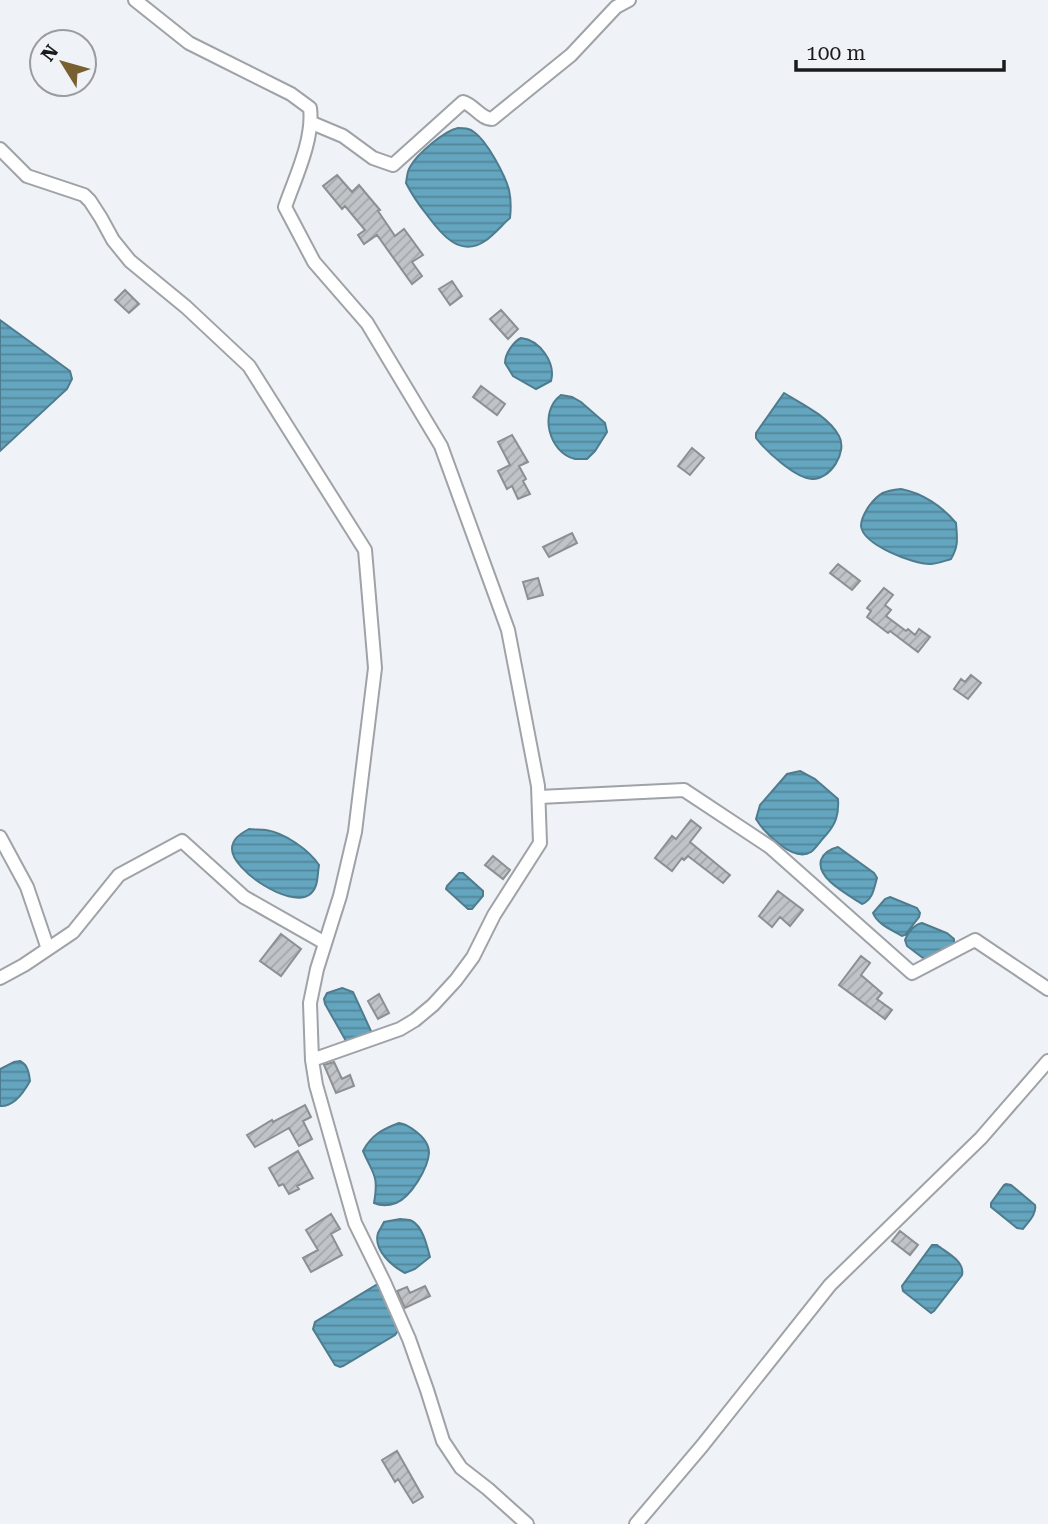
<svg xmlns="http://www.w3.org/2000/svg" width="1048" height="1524" viewBox="0 0 1048 1524" font-family="'Roboto Serif',serif">
<style>
.water{fill:url(#water-rules);stroke:#4e7c8e;stroke-width:2}
.building{fill:url(#building-hatch);stroke:#8c9093;stroke-width:2}
.lines{fill:none;stroke-linecap:round;stroke-linejoin:round}
.street-casing{stroke:#9fa2a6;stroke-width:16}
.street{stroke:#fff;stroke-width:12}
</style>
<defs>
<pattern id="water-rules" width="6" height="5" patternUnits="userSpaceOnUse" patternTransform="scale(1.75)"><rect width="6" height="5" fill="#64a5bf"/><path d="M0 2.5h6" fill="none" stroke="#52869a"/></pattern>
<pattern id="building-hatch" width="6" height="6" patternUnits="userSpaceOnUse" patternTransform="scale(1.75)"><rect width="6" height="6" fill="#c0c3c7"/><path d="M-1 1l2-2M0 6l6-6M5 7l2-2" fill="none" stroke="#a4a7aa"/></pattern>
</defs>
<rect width="100%" height="100%" fill="#eff2f6"/>
<path class="water" d="M458 128C464 128 469 128 474 132 487 141 505 175 509 190 511 199 511 209 510 218 502 225 494 235 485 241 460 258 441 234 427 215 419 205 412 195 406 183 407 178 407 171 410 167 417 154 444 131 458 128Z
M0 320 70 371 72 379 67 389 0 451Z
M521 338C540 340 556 363 551 381L536 389 513 376 505 363C505 354 513 342 521 338Z
M784 393C802 404 828 416 839 436 848 452 830 480 812 479 795 478 766 451 756 438V433Z
M561 395 572 397 581 402 605 423 607 432 595 451 587 459C583 459 579 459 575 459 549 453 538 412 561 395Z
M901 489C922 493 942 506 956 523 957 538 959 545 951 559 944 561 937 564 930 564 913 564 863 545 861 526 861 519 865 512 869 506 880 492 884 491 901 489Z
M800 771 815 779 838 799C839 814 836 824 826 835 821 840 816 848 811 852 793 863 764 832 756 819L760 805 787 774Z
M249 829C254 830 261 829 266 830 285 833 309 850 319 865 317 875 319 888 309 895 289 908 232 870 232 849 232 839 240 834 249 829Z
M838 847 874 873 877 878C874 888 873 900 862 904 849 895 816 879 821 860 824 852 830 849 838 847Z
M459 873H463L483 891V896L472 909H468L446 889 447 886Z
M890 897 917 908 920 913 919 917 905 935 902 936C892 930 877 924 873 913L885 899Z
M922 923 947 933 954 939V943L927 961 907 946 905 940C907 933 915 924 922 923Z
M342 988 353 992 371 1031 372 1034 349 1042 346 1041 325 1004 324 999 327 993Z
M20 1061C28 1065 29 1073 30 1081 24 1092 14 1107 0 1106V1069L14 1062Z
M399 1123C406 1124 408 1126 414 1130 421 1135 429 1143 429 1153 428 1168 411 1197 396 1203 388 1206 381 1206 374 1203 379 1174 373 1175 363 1151 371 1135 383 1129 399 1123Z
M1006 1184 1011 1185 1035 1205C1037 1214 1028 1222 1023 1229L1017 1228 991 1207V1203L1004 1185Z
M400 1219C404 1220 409 1219 412 1221 423 1227 427 1246 430 1257L415 1269 405 1273C392 1266 373 1250 378 1233 380 1229 382 1226 384 1222Z
M932 1245H937C947 1253 965 1261 962 1275L934 1311 931 1313 903 1291 902 1286Z
M376 1285H379L400 1328 395 1335 343 1366 340 1367 335 1365 313 1329 315 1322Z"/>
<path class="building" d="M337 175 352 192 359 185 380 210 378 211 395 236 404 229 423 255 412 262 422 276 412 284 377 235 364 244 358 235 365 230 345 206 342 209 323 186Z
M452 281 462 296 450 305 439 289Z
M125 290 139 304 129 313 115 300Z
M501 310 518 329 508 339 490 319Z
M481 386 505 404 497 415 473 397Z
M512 435 528 462 519 466 526 479 523 481 530 494 518 499 512 486 507 489 498 471 510 465 498 442Z
M692 448 704 458 690 475 678 466Z
M572 533 577 543 549 557 543 547Z
M838 564 860 581 852 590 830 573Z
M538 578 543 595 528 599 523 582Z
M884 588 893 595 885 605 891 610 886 616 906 631 908 629 915 635 919 629 930 637 918 652 890 631 888 633 867 617 871 611 867 608Z
M971 675 981 683 968 699 954 689 961 679 965 682Z
M691 820 701 828 690 842 730 875 723 883 688 856 684 860 682 858 672 871 655 858 672 836 676 839Z
M493 856 510 870 503 879 485 865Z
M778 891 803 910 790 926 780 917 772 927 759 916Z
M281 934 301 949 281 976 260 961Z
M861 956 870 963 861 975 882 993 877 999 892 1010 885 1019 839 985Z
M379 994 389 1013 378 1019 368 1001Z
M334 1062 342 1079 350 1075 354 1086 336 1093 324 1065Z
M305 1105 311 1117 303 1121 312 1139 299 1146 289 1128 255 1147 247 1135 272 1120 273 1122Z
M298 1151 313 1178 297 1186 299 1189 289 1194 283 1184 279 1186 269 1168Z
M331 1214 340 1229 331 1234 342 1255 311 1272 303 1258 318 1250 306 1230Z
M900 1231 918 1245 910 1255 892 1241Z
M425 1286 430 1296 405 1308 397 1291 407 1287 410 1293Z
M397 1451 423 1497 413 1503 398 1479 395 1482 382 1460Z"/>
<g class="lines">
<g class="street-casing">
<path id="street" d="M135 0 189 43 291 94 310 108C314 139 295 178 285 207L314 262 367 323 441 446 508 630 538 786 540 843 494 915 473 957 456 980 433 1005 415 1020 400 1029 312 1060
M312 123 343 136 373 158 393 165 463 102C474 105 481 119 492 119L571 55 616 7 629 0
M0 149 27 176 84 195 90 201 101 218 113 240 130 261 186 307 249 366 365 550 375 668 355 832 340 896 317 969 310 1003 312 1060 316 1085 355 1223 384 1282 409 1339 427 1390 443 1441 461 1468 488 1489 527 1524
M539 797 684 790 770 847 912 973 975 940 1048 989
M0 837 27 887 48 949
M0 978 24 965 73 932 119 875 182 841 244 897 325 943
M636 1524 702 1446 830 1285 981 1138 1048 1061"/>
</g>
<use href="#street" class="street"/>
</g>
<g transform="translate(63 63) rotate(307)"><circle r="33" fill="#eff2f6" stroke="#9a9c9f" stroke-width="2"/>
<path d="M0-5L12 26L0 18L-12 26Z" fill="#786031"/>
<text y="-10" font-size="19" font-weight="bold" text-anchor="middle" fill="#1a1b1c">N</text>
</g>
<path d="M796 60v10h208v-10" fill="none" stroke="#1a1b1c" stroke-width="3.5"/>
<text x="806" y="60" font-size="21" fill="#1a1b1c" stroke="#eff2f6" stroke-width="5" paint-order="stroke">100 m</text>
</svg>
